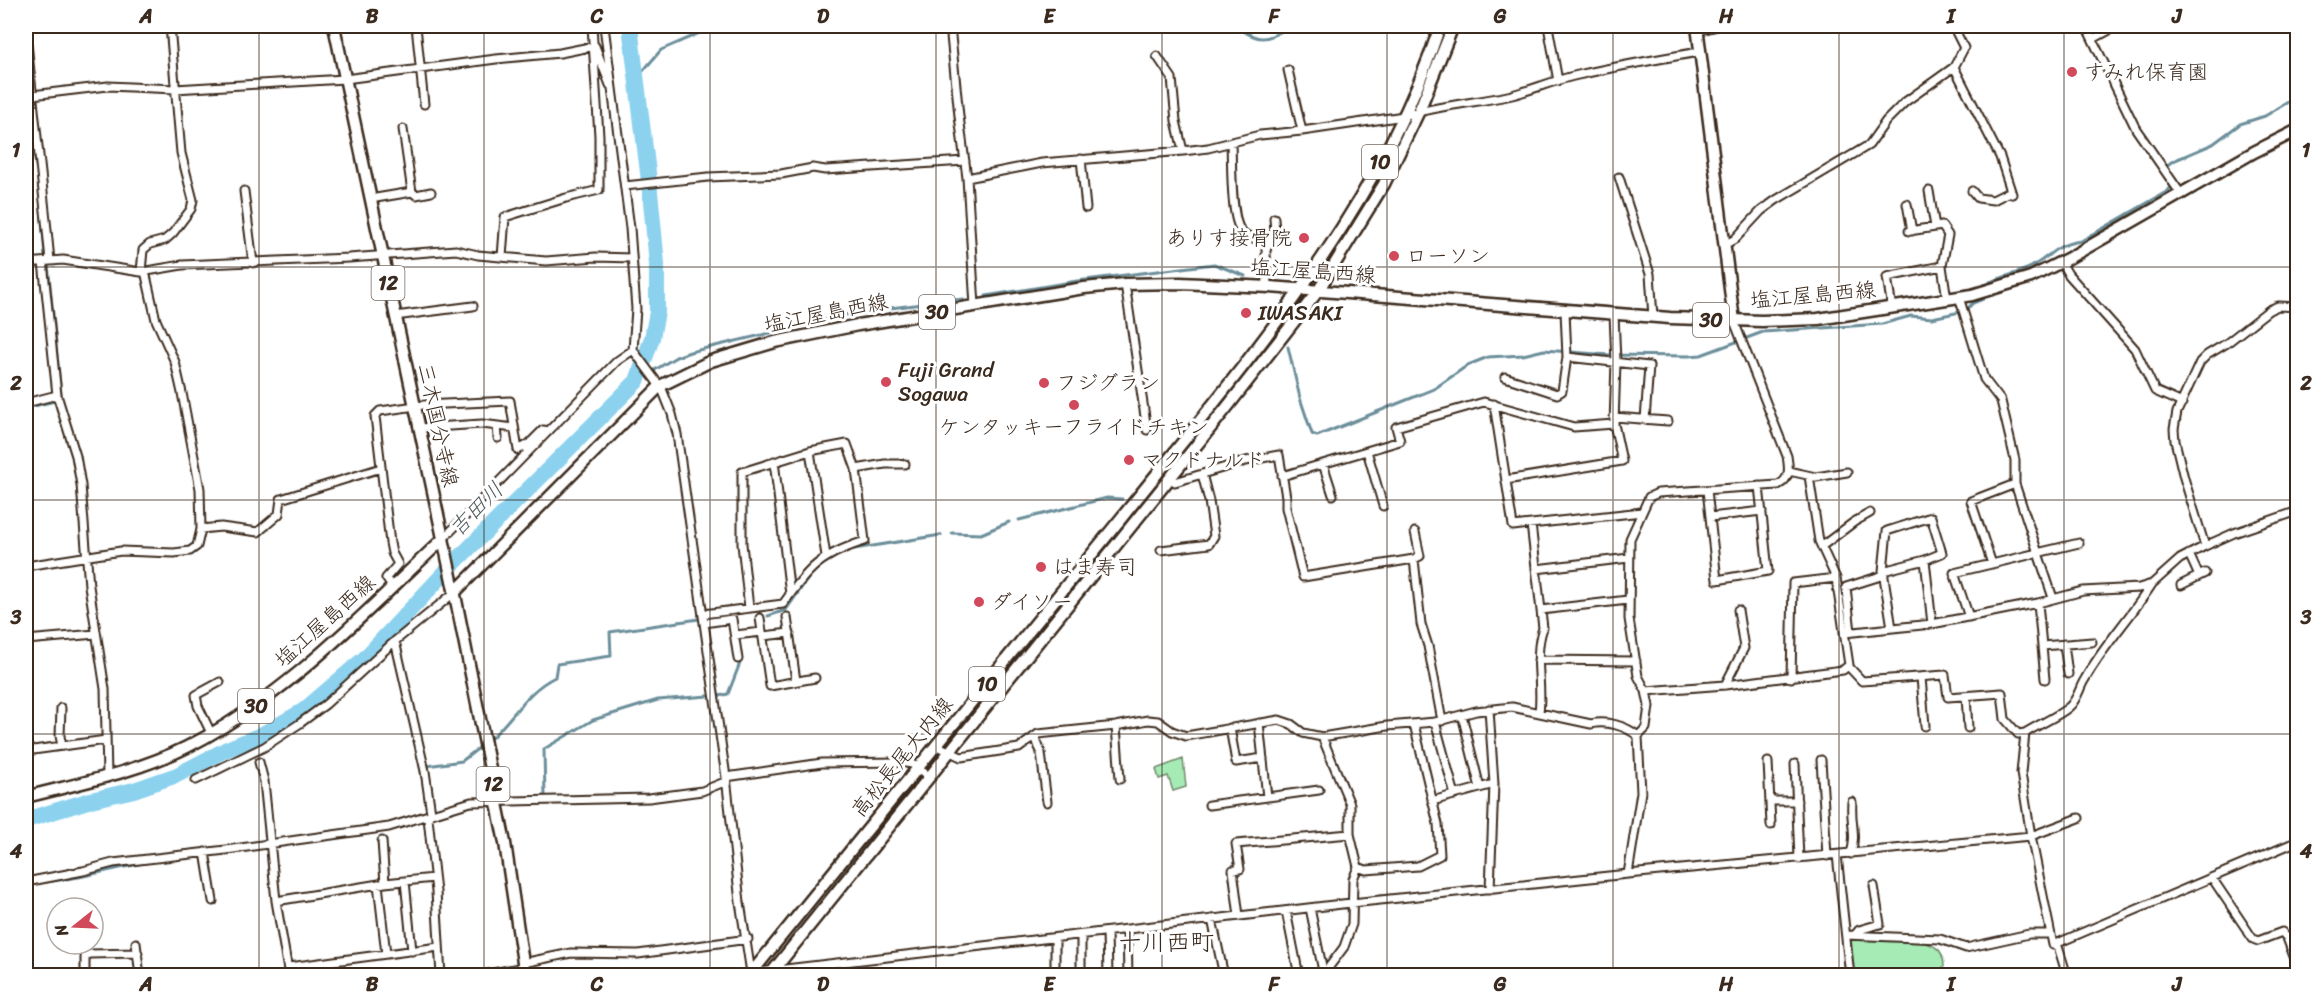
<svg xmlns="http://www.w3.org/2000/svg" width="2323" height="1001" viewBox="0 0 2323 1001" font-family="Sriracha,'Klee One',sans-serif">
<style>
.green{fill:#a6eab6;stroke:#708a6a;stroke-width:1.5}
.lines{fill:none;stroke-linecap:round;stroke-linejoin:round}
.stream{stroke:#6c8f9b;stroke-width:3}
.river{stroke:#8cd2ee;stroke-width:16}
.street-casing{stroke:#3b2a1e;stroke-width:11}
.secondary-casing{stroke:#3b2a1e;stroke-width:15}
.primary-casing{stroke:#3b2a1e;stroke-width:15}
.street{stroke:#fff;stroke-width:7}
.secondary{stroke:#fff;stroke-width:10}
.primary{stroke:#fff;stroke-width:10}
.grid{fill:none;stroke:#3b2a1e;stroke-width:1.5;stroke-opacity:0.55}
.poi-dot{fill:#d1495b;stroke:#fff;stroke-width:2}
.labels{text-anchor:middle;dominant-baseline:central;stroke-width:6;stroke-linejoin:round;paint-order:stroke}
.shield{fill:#fff;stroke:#766a62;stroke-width:1.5}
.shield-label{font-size:20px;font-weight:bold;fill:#3b2a1e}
.poi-label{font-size:21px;fill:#3b2a1e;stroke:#fff;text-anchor:start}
.street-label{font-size:21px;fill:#3b2a1e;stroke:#fff}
.water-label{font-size:22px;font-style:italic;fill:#535c5c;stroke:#fff}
.quarter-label{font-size:24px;fill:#3b2a1e;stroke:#fff}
.neatline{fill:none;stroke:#3b2a1e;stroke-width:2}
.grid-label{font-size:20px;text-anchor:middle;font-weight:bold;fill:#3b2a1e}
</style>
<rect width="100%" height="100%" fill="#fff"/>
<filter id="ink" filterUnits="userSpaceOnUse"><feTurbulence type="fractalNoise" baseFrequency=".0167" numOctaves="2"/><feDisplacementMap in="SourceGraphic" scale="12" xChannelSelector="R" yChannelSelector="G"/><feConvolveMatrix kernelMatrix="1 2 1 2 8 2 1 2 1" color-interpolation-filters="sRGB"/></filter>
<g filter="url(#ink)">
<path class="green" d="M1183 759 1186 787 1173 791 1168 776 1159 779 1156 769Z
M1851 939C1869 939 1921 937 1935 947 1942 951 1944 959 1944 967L1934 975H1854Z"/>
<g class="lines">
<path class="stream" d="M1235 26C1262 44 1265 40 1292 26
M26 66 32 146 38 174
M637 78 661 50 716 26
M41 208 45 256
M48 265 61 394
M1990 282C2003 277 2018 273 2031 267 2052 256 2053 245 2081 241L2168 191 2171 187 2160 170 2173 161 2213 144 2240 124 2265 116 2298 96
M986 296 1077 281 1214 264 1245 276
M1288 347 1300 398 1312 434 1317 436 1434 389 1468 365 1488 357 1523 355 1544 350 1610 355 1689 356 1701 355 1763 332 1882 324 1911 316 1932 318 1965 311 1973 303 1983 299
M637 381 676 357 690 352 858 312 963 299
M26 408 55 401
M1019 520 1107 498 1122 499
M952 533 981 534 1009 522
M848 550 941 535
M817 568 842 553
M768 616 786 610 812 573
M719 696 728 694 740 663
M490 739C513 719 526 691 555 677L557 664 611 656 610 632 699 619V612
M420 766 424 788
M427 766 462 761 480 747
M545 797 544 749 593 720 658 700 708 696
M465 807 479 805
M375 832 398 828
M227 854 258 849
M26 885 79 877 143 863"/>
<path class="river" d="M26 820 91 800 134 790 177 775 225 750 261 735 303 711 365 658 452 565 637 381 652 338 657 312V264L649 181 630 26"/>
<g class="street-casing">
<path id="street" d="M416 26 424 104
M604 26 630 228 636 309 633 350 662 389 672 414 677 434 726 777 740 902 751 973
M950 26 959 116 967 178 975 306
M1548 26 1558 81
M1953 26 1964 48 1954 67 2000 157 2012 194
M2086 26 2136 129 2181 194
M26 31C33 108 43 184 50 261
M1697 31 1718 26
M2093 39 2117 26
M1157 56 1172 78 1176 121 1183 151
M1288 70 1302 131
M32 95 108 86 175 89 345 79 496 59 560 53 595 46 610 85
M403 129 412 192
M1231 142C1232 160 1230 220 1242 232 1248 238 1261 240 1269 243
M1081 159 1086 208
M1619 177 1650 274 1653 317
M967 178 1042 163 1183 151 1208 148 1260 135 1302 131 1404 116C1439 105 1476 103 1512 95 1534 89 1555 80 1578 75 1618 66 1658 59 1699 52
M625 186 708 177 781 174 813 168 825 170 965 161
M244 191 253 263
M1929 191 1935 227
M1972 191 1978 198 1993 200 2011 191
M370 199 412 192 416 195 431 192
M1907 204 1912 231
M1724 245 1735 239 1761 211 1776 200 1869 145 1886 121 1905 102 1954 67
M502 257 505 217 566 198 599 190V136L592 26
M43 262 57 395 76 456 81 485 89 586 105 689 107 776
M2061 262 2068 274 2135 349 2155 391 2182 403
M26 263 63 260 141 272 182 265 349 258 456 250 478 255 546 261 596 257 632 258
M1942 266 1947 299
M141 272 143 250 150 244 165 240 173 233 191 209 193 200 181 153 170 26
M1125 284 1147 430
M1267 287 1266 250 1275 232 1274 218
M1959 297 1984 379 2001 401 2015 460V484L2053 598
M1892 308 1887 277 1942 266 1948 235 1942 226 1909 231
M1565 311 1567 357
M395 316 473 306
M1505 377 1557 394 1562 391 1567 357 1649 366 1645 420
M26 403 57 395
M1494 404 1513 526 1642 512
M1614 417 1668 421
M497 426 498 438
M419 428 482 424 514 428
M810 451 826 556
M1367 451 1383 506
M774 461 790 594
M1323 464 1333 495
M856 469 885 464H905
M1789 471 1816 477 1847 472
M1282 476 1400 441 1396 427 1484 402 1574 427 1614 424
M1170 477 1175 482 1246 461 1279 455 1286 497V508L1303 577 1414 559 1420 556 1415 532
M1506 480 1622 461 1614 424 1616 362 1614 314
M1707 490 1717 580 1768 571 1759 486
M1710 517 1762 511
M1931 517 1942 553 1925 560 1883 571 1887 531Z
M1531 524 1543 628C1533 656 1543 684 1539 712
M201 529 221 527 258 532 279 514 281 499 381 468
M442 540 617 361 633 350
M1822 546 1854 522 1870 513
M2205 546 2184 478 2175 441 2174 429 2177 412 2200 362 2207 355 2227 343 2269 310 2278 306 2298 307
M1161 550 1209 544 1214 536 1209 501 1202 474
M2189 554 2199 576
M1414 559 1421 624 1428 646 1442 721
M1925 560 1932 624
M1992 564 1971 501 2015 484
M26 566 121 551 174 553 190 551 197 546 201 529 200 489 182 393 175 362 156 320 145 271
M1536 569 1629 558
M1883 571 1892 628
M2181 585 2205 573
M392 587 386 578 398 564 392 553 390 543 375 416 380 411 423 405 510 401 518 450 529 444 543 430 549 431
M2038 603 2045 679
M1541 610 1628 600
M703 614 783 604C810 567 820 555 865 541L856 469 847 444 810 451 742 472V544L749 608
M787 617 796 681
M1969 617 1954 573 2079 543
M760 618 770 686 815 678
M704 623 732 619 738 659
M1851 632 1846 587 1884 575
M1844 633 1932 624 2038 603 2083 591 2139 588 2152 584 2180 559 2205 546 2234 533 2298 511
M735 635 762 632
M763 636 790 633
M26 640 96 634
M395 641 425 771 431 813 428 818 436 892 441 976
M2064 644 2068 674
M2042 646 2092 642
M1538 660 1636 661
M1848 666 1862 681 1945 675 1948 697 2002 693 2005 719 2018 734 2025 733
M1921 677 1925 726
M1791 678 1793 583 1836 578
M1725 685 1744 648 1738 610
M1646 691 1725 685 1843 670 1849 665 1836 578 1819 541 1809 476
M1966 696 1968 728
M61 708 60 736 62 746
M1489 709 1494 784 1490 889
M1462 715 1480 788
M1435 722 1455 795
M1259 723 1267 797
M1116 726 1120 779
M1230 728 1236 762 1263 758
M211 733 198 706 196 695 220 682
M1035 736 1041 753 1047 802
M1638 736 1646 728 1649 706 1646 691 1638 676 1629 619 1630 539 1649 497 1658 493 1778 485C1791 479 1789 468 1787 456L1734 321
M1322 737 1350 804V834L1358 867 1353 879 1352 924 1344 947 1329 967 1326 976
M938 746 961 757 1019 748 1038 734 1116 726 1148 720 1158 721 1172 731 1186 736 1279 720 1291 724 1303 733 1322 737 1387 726 1435 722 1476 711 1512 707 1591 724C1606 720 1626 726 1638 736L1641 792 1628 874
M26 751 106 740
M1821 760 1827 856
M259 762 264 781 276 901 289 976
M1768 762 1771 825
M1795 764 1799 859
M726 777 822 763 899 762 912 764 929 776
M196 780 264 747 299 724 326 704 395 641 454 593
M1432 801 1494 784
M1770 801H1797
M1209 805 1319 790
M2079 818 2031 836 2021 773 2025 733C2039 724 2057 717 2069 707 2078 699 2079 688 2085 679 2104 645 2131 617 2152 584
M382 841 385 883
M205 852 213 901
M1851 854C1857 833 1850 823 1852 802
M1837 855 1850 976
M1358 867 1366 870 1418 866 1440 855 1438 824 1414 724
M2212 878 2253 939 2258 941 2282 932 2287 938 2298 967
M405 881 412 951
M26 882 83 871 113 863 226 850 389 827 471 802 649 798 702 791 727 781
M378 884 386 954
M276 901 385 883 434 878
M1310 908 1324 976
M1286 911 1299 976
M1239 916 1233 870 1240 869 1236 844 1350 834
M1212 919 1224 976
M1127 930 1128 976
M1107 932 1108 976
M1081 935V976
M1846 935 1940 939 1966 948 2029 934H2050
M1855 935 1859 930 1880 924 1874 886
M1055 938V976
M2287 938 2298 935
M136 943 140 976
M2057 943 2067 976
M523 963 571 953 638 954 748 939
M289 967 439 947
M751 973 1342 904 1628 874 2031 836 2053 945 2298 841
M85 976V957L90 954 138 953
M477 976 524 967"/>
</g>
<g class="secondary-casing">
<path id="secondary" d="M1697 26 1734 321"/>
</g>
<g class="primary-casing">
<path id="primary" d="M334 26 454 590 505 843 525 976
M454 593 660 386 711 361 775 342 858 325 1084 288 1125 284 1180 283 1270 287 1670 318 1762 321 1818 319 1972 295 2031 277 2067 259 2254 152 2298 130
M26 797C80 783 137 772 187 747 286 697 362 615 442 540
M749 976C873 822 999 669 1123 516 1244 365 1379 212 1440 26
M769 976 1228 406 1318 291 1384 184 1419 111 1453 26"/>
</g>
<use href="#street" class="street"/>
<use href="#secondary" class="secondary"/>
<use href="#primary" class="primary"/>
</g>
</g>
<path class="grid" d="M259 26V976M484 26V976M710 26V976M936 26V976M1162 26V976M1387 26V976M1613 26V976M1839 26V976M2064 26V976M26 267H2298M26 500H2298M26 734H2298"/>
<g class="poi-dot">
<circle cx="2072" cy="72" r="6"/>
<circle cx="1304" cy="238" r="6"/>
<circle cx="1394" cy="256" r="6"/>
<circle cx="1246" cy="313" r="6"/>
<circle cx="886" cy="382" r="6"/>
<circle cx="1044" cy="383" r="6"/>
<circle cx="1074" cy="405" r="6"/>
<circle cx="1129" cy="460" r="6"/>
<circle cx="1041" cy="567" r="6"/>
<circle cx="979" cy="602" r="6"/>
</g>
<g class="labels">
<g class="shield">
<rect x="1362" y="145" width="36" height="34" rx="4.5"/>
<rect x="371.5" y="266" width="33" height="34" rx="4.5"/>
<rect x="919" y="295" width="36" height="34" rx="4.5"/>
<rect x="1693" y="303" width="36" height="34" rx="4.5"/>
<rect x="969" y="667" width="36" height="34" rx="4.5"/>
<rect x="238" y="689" width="36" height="34" rx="4.5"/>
<rect x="476.5" y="767" width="33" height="34" rx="4.5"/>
</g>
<g class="shield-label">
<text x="1380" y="162">10</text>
<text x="388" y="283">12</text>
<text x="937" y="312">30</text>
<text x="1711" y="320">30</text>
<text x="987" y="684">10</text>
<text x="256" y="706">30</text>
<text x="493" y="784">12</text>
</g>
<g class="poi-label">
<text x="2084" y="72">すみれ保育園</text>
<text x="1292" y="238" text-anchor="end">ありす接骨院</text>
<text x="1406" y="256">ローソン</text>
<text x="1258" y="313">IWASAKI</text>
<text x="898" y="370">Fuji Grand<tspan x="898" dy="24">Sogawa</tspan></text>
<text x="1056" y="383">フジグラン</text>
<text x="1074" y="427" text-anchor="middle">ケンタッキーフライドチキン</text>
<text x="1141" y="460">マクドナルド</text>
<text x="1053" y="567">はま寿司</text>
<text x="991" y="602">ダイソー</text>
</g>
<g class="street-label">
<text transform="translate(1313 271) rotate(4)">塩江屋島西線</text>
<text transform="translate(1813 295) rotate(-5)">塩江屋島西線</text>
<text transform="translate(826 313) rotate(-11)">塩江屋島西線</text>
<text transform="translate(438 425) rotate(78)">三木国分寺線</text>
<text transform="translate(325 621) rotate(-42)">塩江屋島西線</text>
<text transform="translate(902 757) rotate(-51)">高松長尾大内線</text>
</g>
<g class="water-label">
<text transform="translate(476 509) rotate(-45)">吉田川</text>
</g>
<g class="quarter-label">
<text x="1166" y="942">十川西町</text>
</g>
</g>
<rect width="2323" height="1001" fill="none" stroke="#fff" stroke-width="66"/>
<g transform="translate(75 926) rotate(252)"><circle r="28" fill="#ffffff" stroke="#b1aaa5" stroke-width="1.5"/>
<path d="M0-4.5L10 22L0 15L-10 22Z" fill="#d1495b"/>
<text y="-9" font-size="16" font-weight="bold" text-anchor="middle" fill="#3b2a1e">N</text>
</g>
<rect x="33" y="33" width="2257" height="935" class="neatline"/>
<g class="grid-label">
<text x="146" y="23">A</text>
<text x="372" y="23">B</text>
<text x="597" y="23">C</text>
<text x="823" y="23">D</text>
<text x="1049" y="23">E</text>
<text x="1274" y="23">F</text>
<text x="1500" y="23">G</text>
<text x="1726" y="23">H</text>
<text x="1951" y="23">I</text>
<text x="2177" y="23">J</text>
<text x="16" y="157">1</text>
<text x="2306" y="157">1</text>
<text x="16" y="390">2</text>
<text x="2306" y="390">2</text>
<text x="16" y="624">3</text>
<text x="2306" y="624">3</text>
<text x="16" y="858">4</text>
<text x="2306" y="858">4</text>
<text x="146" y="991">A</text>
<text x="372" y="991">B</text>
<text x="597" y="991">C</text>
<text x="823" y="991">D</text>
<text x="1049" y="991">E</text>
<text x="1274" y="991">F</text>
<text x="1500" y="991">G</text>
<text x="1726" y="991">H</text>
<text x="1951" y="991">I</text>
<text x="2177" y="991">J</text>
</g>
</svg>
